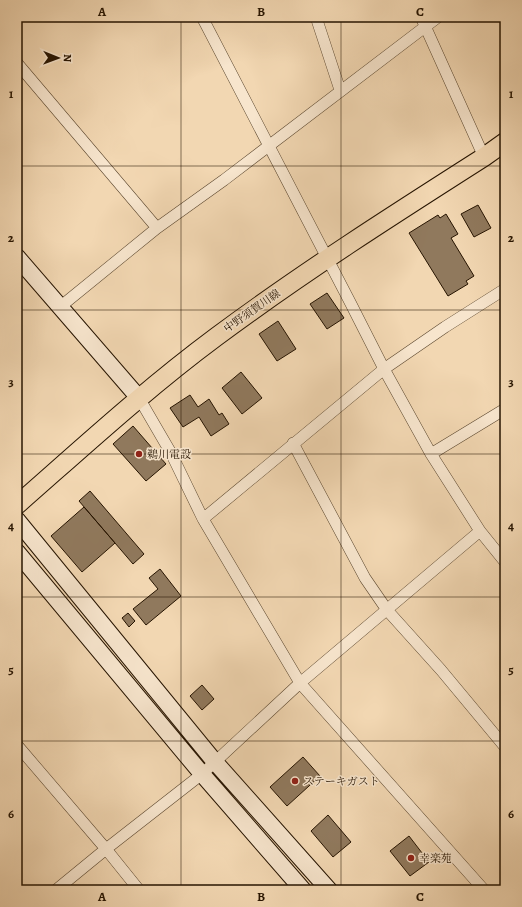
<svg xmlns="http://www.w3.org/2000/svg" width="522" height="907" viewBox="0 0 522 907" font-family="Alegreya,'Noto Serif JP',serif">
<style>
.building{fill:#90795d;stroke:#261401}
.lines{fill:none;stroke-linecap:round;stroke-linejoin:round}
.street-casing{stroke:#59452d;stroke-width:12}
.secondary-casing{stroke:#261401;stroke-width:18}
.primary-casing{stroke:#261401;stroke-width:20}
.street{stroke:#f7e5cd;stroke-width:11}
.secondary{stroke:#f7e5cd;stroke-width:16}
.primary{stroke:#f2d7b2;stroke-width:18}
.grid{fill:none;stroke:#261401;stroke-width:1;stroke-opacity:0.55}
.poi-dot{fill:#8f2418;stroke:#f7e5cd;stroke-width:1.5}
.labels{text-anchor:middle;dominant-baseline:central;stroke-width:3;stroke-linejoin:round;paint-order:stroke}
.street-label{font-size:11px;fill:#261401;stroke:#f7e5cd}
.poi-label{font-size:11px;fill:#261401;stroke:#f7e5cd;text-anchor:start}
.neatline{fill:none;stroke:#261401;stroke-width:1.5}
.grid-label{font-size:13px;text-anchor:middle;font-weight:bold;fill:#261401}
</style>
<rect width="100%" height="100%" fill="#f2d7b2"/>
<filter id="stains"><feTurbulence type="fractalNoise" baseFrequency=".005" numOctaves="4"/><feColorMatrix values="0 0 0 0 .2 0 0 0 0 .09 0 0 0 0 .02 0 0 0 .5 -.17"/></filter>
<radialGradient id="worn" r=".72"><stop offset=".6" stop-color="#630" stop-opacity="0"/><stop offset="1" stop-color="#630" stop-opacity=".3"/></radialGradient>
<path class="building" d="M478 205 491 228 474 237 461 214Z
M446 214 458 234 451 238 474 276 466 281 468 284 448 296 409 233 438 215 440 218Z
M327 293 344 318 327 329 310 304Z
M278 321 296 349 277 361 259 334Z
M241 372 262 398 242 414 222 388Z
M190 395 198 407 209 399 219 415 222 413 229 424 211 436 199 417 183 427 170 408Z
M133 426 166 464 146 481 113 444Z
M90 491 144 554 133 564 79 501Z
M84 507 115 543 82 572 51 536Z
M160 569 181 596 146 625 133 609 158 589 149 578Z
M128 613 135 621 129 627 122 618Z
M202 685 214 699 202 710 190 696Z
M303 757 320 776 287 806 270 787Z
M328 815 351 842 333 857 311 831Z
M409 836 429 862 410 876 390 851Z"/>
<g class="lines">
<g class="street-casing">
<path id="street" d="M202 17 351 304 384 369 431 454 480 531 505 562
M316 17 340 90
M421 17 484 157
M17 63 157 228
M60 307 157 228 224 180 438 17
M139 398 171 453 203 519 300 683 484 890
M293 443 365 578 387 610 441 670 505 747
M431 454 505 409
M203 519 384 369 445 327 505 289
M17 745 106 849 139 890
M56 890 106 849 202 774 300 683 480 531"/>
</g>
<g class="secondary-casing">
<path id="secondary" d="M17 257 139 398
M17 520 215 762 329 890
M17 552 202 774 303 890"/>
</g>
<g class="primary-casing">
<path id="primary" d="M17 505C82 448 146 389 216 337 302 273 393 215 484 157L505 142"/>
</g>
<use href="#street" class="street"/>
<use href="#secondary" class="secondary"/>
<use href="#primary" class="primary"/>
</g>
<path class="grid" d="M181 17V890M341 17V890M17 166H505M17 310H505M17 454H505M17 597H505M17 741H505"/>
<g class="poi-dot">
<circle cx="139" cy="454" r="4"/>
<circle cx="295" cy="781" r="4"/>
<circle cx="411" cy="858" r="4"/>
</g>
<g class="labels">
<g class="street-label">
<text transform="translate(252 311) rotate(-35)">中野須賀川線</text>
</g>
<g class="poi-label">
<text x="147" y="454">鵜川電設</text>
<text x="303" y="781">ステーキガスト</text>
<text x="419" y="858">幸楽苑</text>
</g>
</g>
<rect width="522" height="907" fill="none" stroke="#f2d7b2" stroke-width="44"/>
<g transform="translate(58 58) rotate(91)" stroke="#f7e5cd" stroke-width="3" paint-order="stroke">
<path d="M0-3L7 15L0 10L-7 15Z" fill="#261401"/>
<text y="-6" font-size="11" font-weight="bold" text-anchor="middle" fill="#261401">N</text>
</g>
<rect x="22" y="22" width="478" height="863" class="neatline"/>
<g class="grid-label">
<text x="102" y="16">A</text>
<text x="261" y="16">B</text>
<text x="420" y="16">C</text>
<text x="11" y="98">1</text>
<text x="511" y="98">1</text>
<text x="11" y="242">2</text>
<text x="511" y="242">2</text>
<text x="11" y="386">3</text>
<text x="511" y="386">3</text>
<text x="11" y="530">4</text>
<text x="511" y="530">4</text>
<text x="11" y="674">5</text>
<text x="511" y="674">5</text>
<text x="11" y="818">6</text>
<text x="511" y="818">6</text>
<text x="102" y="901">A</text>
<text x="261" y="901">B</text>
<text x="420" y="901">C</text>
</g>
<rect width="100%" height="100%" filter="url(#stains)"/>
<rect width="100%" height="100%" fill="url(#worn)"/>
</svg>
